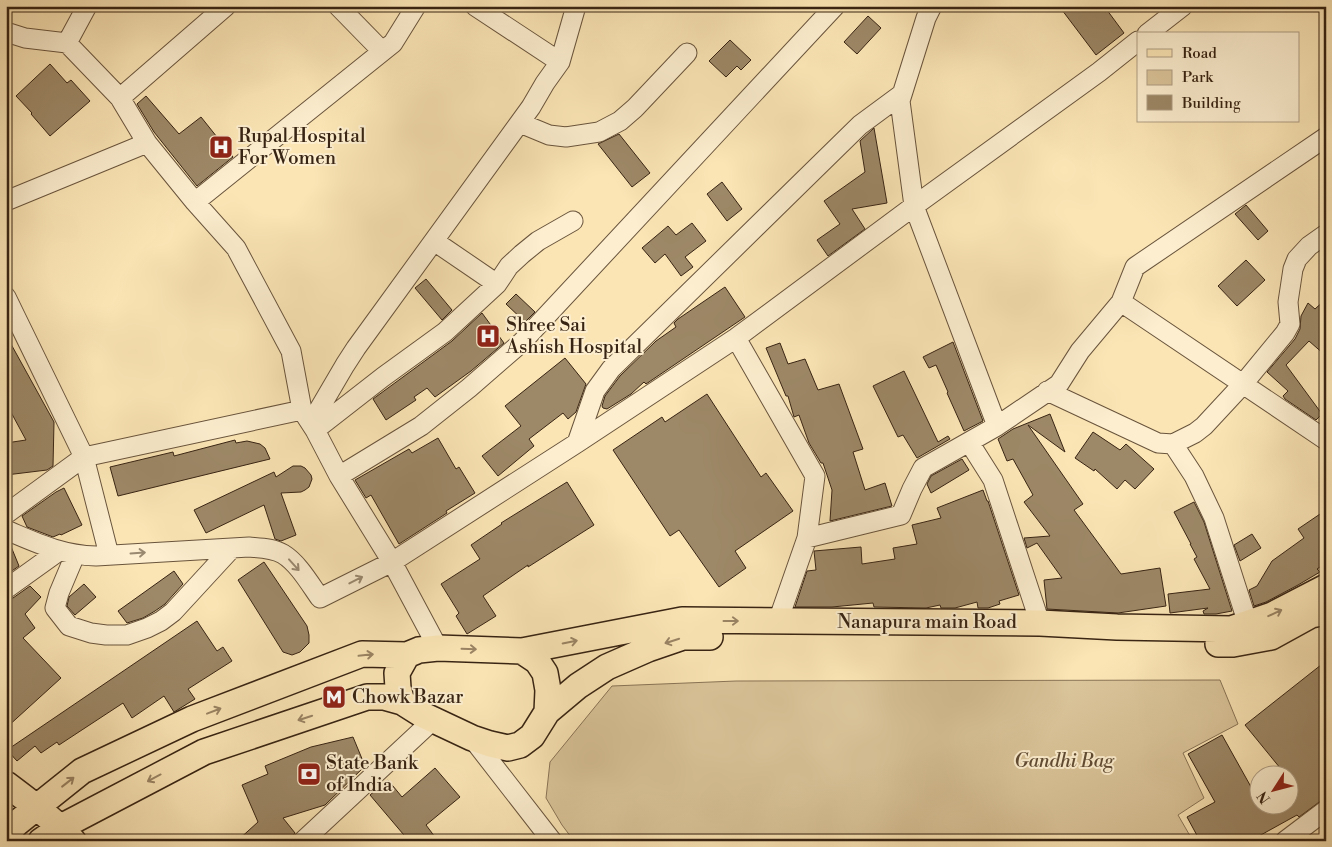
<svg xmlns="http://www.w3.org/2000/svg" width="1332" height="847" viewBox="0 0 1332 847" font-family="'Libre Bodoni',serif">
<style>
.green{fill:#dac499;stroke:#897456}
.building{fill:#9d8867;stroke:#382413}
.lines{fill:none;stroke-linecap:round;stroke-linejoin:round}
.minor-casing{stroke:#69543c;stroke-width:21}
.major-casing{stroke:#382413;stroke-width:28}
.minor{stroke:#fceecf;stroke-width:19}
.major{stroke:#fbe5b5;stroke-width:25}
.oneway{stroke:#9a8971}
.oneway2{stroke:#9a8464}
.labels{text-anchor:middle;dominant-baseline:central;stroke-width:4;stroke-linejoin:round;paint-order:stroke}
.poi-label{font-size:19px;fill:#382413;stroke:#fceecf;text-anchor:start}
.street-label{font-size:19px;fill:#382413;stroke:#fceecf}
.park-label{font-size:19px;font-style:italic;fill:#604c34;stroke:#fceecf}
</style>
<rect width="100%" height="100%" fill="#fbe5b5"/>
<filter id="stains"><feTurbulence type="fractalNoise" baseFrequency=".004" numOctaves="4"/><feColorMatrix values="0 0 0 0 .2 0 0 0 0 .09 0 0 0 0 .02 0 0 0 .5 -.17"/></filter>
<radialGradient id="worn" r=".72"><stop offset=".6" stop-color="#630" stop-opacity="0"/><stop offset="1" stop-color="#630" stop-opacity=".3"/></radialGradient>
<path class="green" d="M1220 680 1238 724 1183 753 1204 798 1178 815 1193 841H574L562 825 546 798 550 762 612 686 736 681Z"/>
<path class="building" d="M1059 6H1104L1124 33 1096 55Z
M868 16 881 28 857 54 844 42Z
M730 40 751 60 741 70 737 66 726 77 709 61Z
M50 64 67 83 71 80 90 101 50 136 31 114 32 113 16 96Z
M146 96 179 134 201 117 233 157 197 186 154 132 137 104Z
M874 128 887 203 852 209 865 229 828 256 817 240 840 224 824 201 865 172 860 141Z
M619 134 650 173 632 187 598 144Z
M722 182 742 209 727 221 707 194Z
M1246 205 1268 231 1258 240 1235 214Z
M692 223 706 241 685 257 693 267 681 276 665 254 655 263 642 248 668 226 676 235Z
M1246 260 1265 280 1237 306 1218 286Z
M426 279 452 310 442 320 415 288Z
M725 287 745 317 646 384 644 382 631 394 607 409 603 408 602 406 605 396 620 376 656 341 676 327 674 323 678 319Z
M516 294 535 312 525 322 506 304Z
M1326 299V356L1309 341 1286 365 1322 414 1316 420 1285 399 1283 396 1288 391 1267 372 1295 339 1300 329 1301 316 1308 303 1315 309Z
M482 313 504 343 471 371 435 397 427 388 414 397 416 400 386 420 373 399 452 341Z
M6 335 54 422 53 466 47 470 6 475V443L26 440 6 403Z
M953 342 983 421 964 431 947 393 948 392 936 365 929 368 923 357Z
M780 343 788 364 805 359 818 390 839 384 863 449 853 452 865 490 885 483 892 506 830 521 832 490 823 463H821L809 443 799 415 794 417 788 396H786L766 348Z
M565 358 586 384 576 412 568 419 563 413 529 439 534 446 498 476 482 456 521 426 505 406Z
M904 371 938 442 948 436 950 439 917 458 903 435 898 437 873 386Z
M707 394 761 477 766 473 793 511 735 551 746 568 719 587 679 530 670 536 613 450 662 417 665 422Z
M1050 414 1065 452 1028 425 1083 504 1074 510 1121 574 1160 568 1166 606 1118 613 1047 609 1044 580 1062 578 1037 543 1027 548 1024 538 1050 536 1024 502 1033 495 1013 459 1007 461 998 439 1013 429Z
M1093 432 1120 450 1126 444 1154 469 1135 489 1125 480 1117 489 1095 469 1094 471 1075 458Z
M438 438 456 469 459 467 475 493 446 511 447 513 399 544 371 495 366 498 355 480 409 449 412 453Z
M235 440 236 443 247 441 260 444 265 448 270 459 118 496 110 467 173 452 174 456Z
M962 459 969 470 931 493 927 484 931 476Z
M293 466H301L305 468 311 475 312 479 309 487 305 490 301 492 281 493 296 535 281 541 275 539 264 505 206 533 194 510 274 472 276 477Z
M567 482 594 525 528 567V565L483 596 496 616 467 634 456 616 459 613 441 584 480 559 471 545 502 524 501 523Z
M64 488 82 525 61 535 60 534 53 537 27 527 22 516 56 492Z
M983 490 987 501H988L1019 595 999 601 1000 604 988 608H978L977 602 955 608H941L940 605 926 608 874 607 873 603 832 607H795L807 571 816 570 814 551 861 547 862 564 895 559 893 548 917 544 912 525 941 518 937 508Z
M1194 502 1204 522 1232 611 1216 614H1204L1203 611 1208 608 1170 613 1168 594 1210 589 1194 559 1197 557 1190 544H1191L1174 512Z
M1326 510V563L1317 569 1320 572 1298 585 1266 602 1254 606 1249 590 1257 586 1272 561 1304 538 1298 529Z
M1252 534 1261 548 1240 561 1234 545Z
M6 542 10 544 19 566 6 575Z
M264 562 307 626 309 635V643L300 652 292 655 283 652 238 580Z
M174 571 183 584 165 604 155 611 143 618 127 623 118 611Z
M84 584 96 597 75 615 67 606 69 597Z
M30 586 41 597 25 614 35 628 23 638 61 678 6 728V600L13 598Z
M197 621 217 651 223 647 232 661 188 689 195 699 174 712 164 696 132 718 123 703 59 745 57 742 41 753 35 746 17 761 7 750Z
M1326 661V797L1299 817 1297 815 1250 841H1200L1187 817 1215 802 1188 754 1222 735 1255 794 1260 792V804H1290V774H1285L1245 725Z
M353 737 365 766 325 805 283 818 295 833 292 837V841H237L258 822 242 785 268 774 265 766 311 747Z
M435 768 460 797 426 825 438 841H409L370 795 388 780 402 797Z"/>
<g class="lines">
<g class="minor-casing">
<path id="minor" d="M87 6 67 43 120 98 147 143 195 202 236 248 291 351 302 410 315 430 339 476 392 562 438 648
M338 6 382 51
M475 6 560 62
M932 6 926 18 900 101 914 206 997 426
M6 32 25 38 67 43
M1147 34 1183 6
M120 98 226 6
M520 123 549 135 566 137 599 132 620 121 635 108 687 53
M6 201 147 143
M195 202 393 43 416 6
M434 241 497 284
M6 297 84 457 109 555
M1121 302 1326 440
M736 338 815 476 807 538 778 621
M1047 391 1158 443 1173 444 1195 433 1204 426 1243 384 1285 333 1290 324 1288 302 1293 269 1297 259 1309 246 1326 234
M311 423 345 365 356 348 531 107 545 83 560 62 576 6
M315 430 383 377 445 332 497 284 509 266 522 254 538 241 573 221
M969 442 993 480 1040 623
M577 443 595 391 611 369 860 125 902 94
M1173 444 1194 476 1214 518 1248 624
M339 476 421 426 469 388 522 342 835 6
M6 514 84 457 302 410
M6 530C37 543 61 555 96 556L249 547C260 548 273 548 283 554 298 563 310 584 320 598L392 562 577 443 736 338 914 206 1099 72 1138 41
M807 538 901 515 912 489 923 468 997 426 1059 384 1080 351 1121 302 1135 267 1326 137
M75 555 59 593 55 608 69 626 91 633 106 635H127L147 628 161 621 173 612 232 548
M6 589 59 551
M472 738 552 841
M303 841 433 720
M1285 841 1326 810"/>
</g>
<g class="major-casing">
<path id="major" d="M1218 644H1233L1271 637 1311 615 1326 612
M522 651 682 620 1040 623 1117 627 1231 629 1272 615 1326 587
M547 712 578 686 607 667 648 649 683 637H710
M6 784C30 802 53 819 73 841
M6 834 17 823 82 771 192 719 362 654 407 655
M41 841 61 827 204 752 367 697H384L402 702 421 714 472 738 490 744 508 748 520 745 532 736 547 712 548 690 545 673 537 661 522 651 438 648 419 650 407 655 397 673 398 688 402 702"/>
</g>
<use href="#minor" class="minor"/>
<use href="#major" class="major"/>
</g>
<defs><path id="oneway-shaft" d="M-6 0H5M1.5-3L5.5 0L1.5 3" fill="none" stroke-width="1.6" stroke-linecap="round" stroke-linejoin="round" transform="scale(1.25)"/></defs>
<g class="oneway">
<use href="#oneway-shaft" transform="translate(138 553) rotate(-4)"/>
<use href="#oneway-shaft" transform="translate(294 565) rotate(48)"/>
<use href="#oneway-shaft" transform="translate(356 580) rotate(-27)"/>
</g>
<g class="oneway2">
<use href="#oneway-shaft" transform="translate(1275 613) rotate(-25)"/>
<use href="#oneway-shaft" transform="translate(731 621)"/>
<use href="#oneway-shaft" transform="translate(672 641) rotate(162)"/>
<use href="#oneway-shaft" transform="translate(570 642) rotate(-11)"/>
<use href="#oneway-shaft" transform="translate(469 649) rotate(2)"/>
<use href="#oneway-shaft" transform="translate(366 655) rotate(-6)"/>
<use href="#oneway-shaft" transform="translate(214 711) rotate(-21)"/>
<use href="#oneway-shaft" transform="translate(305 718) rotate(162)"/>
<use href="#oneway-shaft" transform="translate(154 778) rotate(152)"/>
<use href="#oneway-shaft" transform="translate(68 782) rotate(-38)"/>
</g>
<defs>
<g id="hospital-square" transform="scale(1.25)"><rect x="-9" y="-9" width="18" height="18" rx="4" fill="#8f2418" stroke="#fceecf"/><path d="M-5-5h3v3.5h4V-5h3V5h-3V1.5h-4V5h-3Z" fill="#fff"/></g>
<g id="metro-square" transform="scale(1.25)"><rect x="-9" y="-9" width="18" height="18" rx="4" fill="#8f2418" stroke="#fceecf"/><path d="M-5.5 5V-5H-3L0 0L3-5H5.5V5H3V-.5L0 4L-3-.5V5Z" fill="#fff"/></g>
<g id="bank-square" transform="scale(1.25)"><rect x="-9" y="-9" width="18" height="18" rx="4" fill="#8f2418" stroke="#fceecf"/><path d="M-6-4H6V4H-6ZM0-2.3a2.3 2.3 0 1 0 0 4.6a2.3 2.3 0 1 0 0-4.6Z" fill="#fff"/></g>
</defs>
<g fill-rule="evenodd">
<use href="#hospital-square" x="221" y="147"/>
<use href="#hospital-square" x="488" y="336"/>
<use href="#metro-square" x="334" y="697"/>
<use href="#bank-square" x="309" y="774"/>
</g>
<g class="labels">
<g class="poi-label">
<text x="238" y="136">Rupal Hospital<tspan x="238" dy="22">For Women</tspan></text>
<text x="506" y="325">Shree Sai<tspan x="506" dy="22">Ashish Hospital</tspan></text>
<text x="352" y="697">Chowk Bazar</text>
<text x="326" y="763">State Bank<tspan x="326" dy="22">of India</tspan></text>
</g>
<g class="street-label">
<text x="927" y="622">Nanapura main Road</text>
</g>
<g class="park-label">
<text x="1064" y="761">Gandhi Bag</text>
</g>
</g>
<rect width="1332" height="847" fill="none" stroke="#fbe5b5" stroke-width="25"/>
<rect x="8" y="8" width="1317" height="832" fill="none" stroke="#382413" stroke-width="2.5"/>
<rect x="12" y="12" width="1307" height="822" fill="none" stroke="#382413"/>
<rect x="1137" y="32" width="162" height="90" fill="#fceecf" stroke="#ae9d84"/>
<rect x="1147" y="49" width="25" height="8" fill="#fbe5b5" stroke="#ae9d84"/>
<text x="1182" y="58" font-size="15" fill="#382413">Road</text>
<rect x="1147" y="70" width="25" height="15" fill="#dac499" stroke="#ae9d84"/>
<text x="1182" y="82" font-size="15" fill="#382413">Park</text>
<rect x="1147" y="95" width="25" height="15" fill="#9d8867" stroke="#ae9d84"/>
<text x="1182" y="108" font-size="15" fill="#382413">Building</text>
<g transform="translate(1274 790) rotate(234)"><circle r="24" fill="#fceecf" stroke="#ae9d84"/>
<path d="M0-4L9 19L0 12L-9 19Z" fill="#8f2418"/>
<text y="-8" font-size="14" font-weight="bold" text-anchor="middle" fill="#382413">N</text>
</g>
<rect width="100%" height="100%" filter="url(#stains)"/>
<rect width="100%" height="100%" fill="url(#worn)"/>
</svg>
